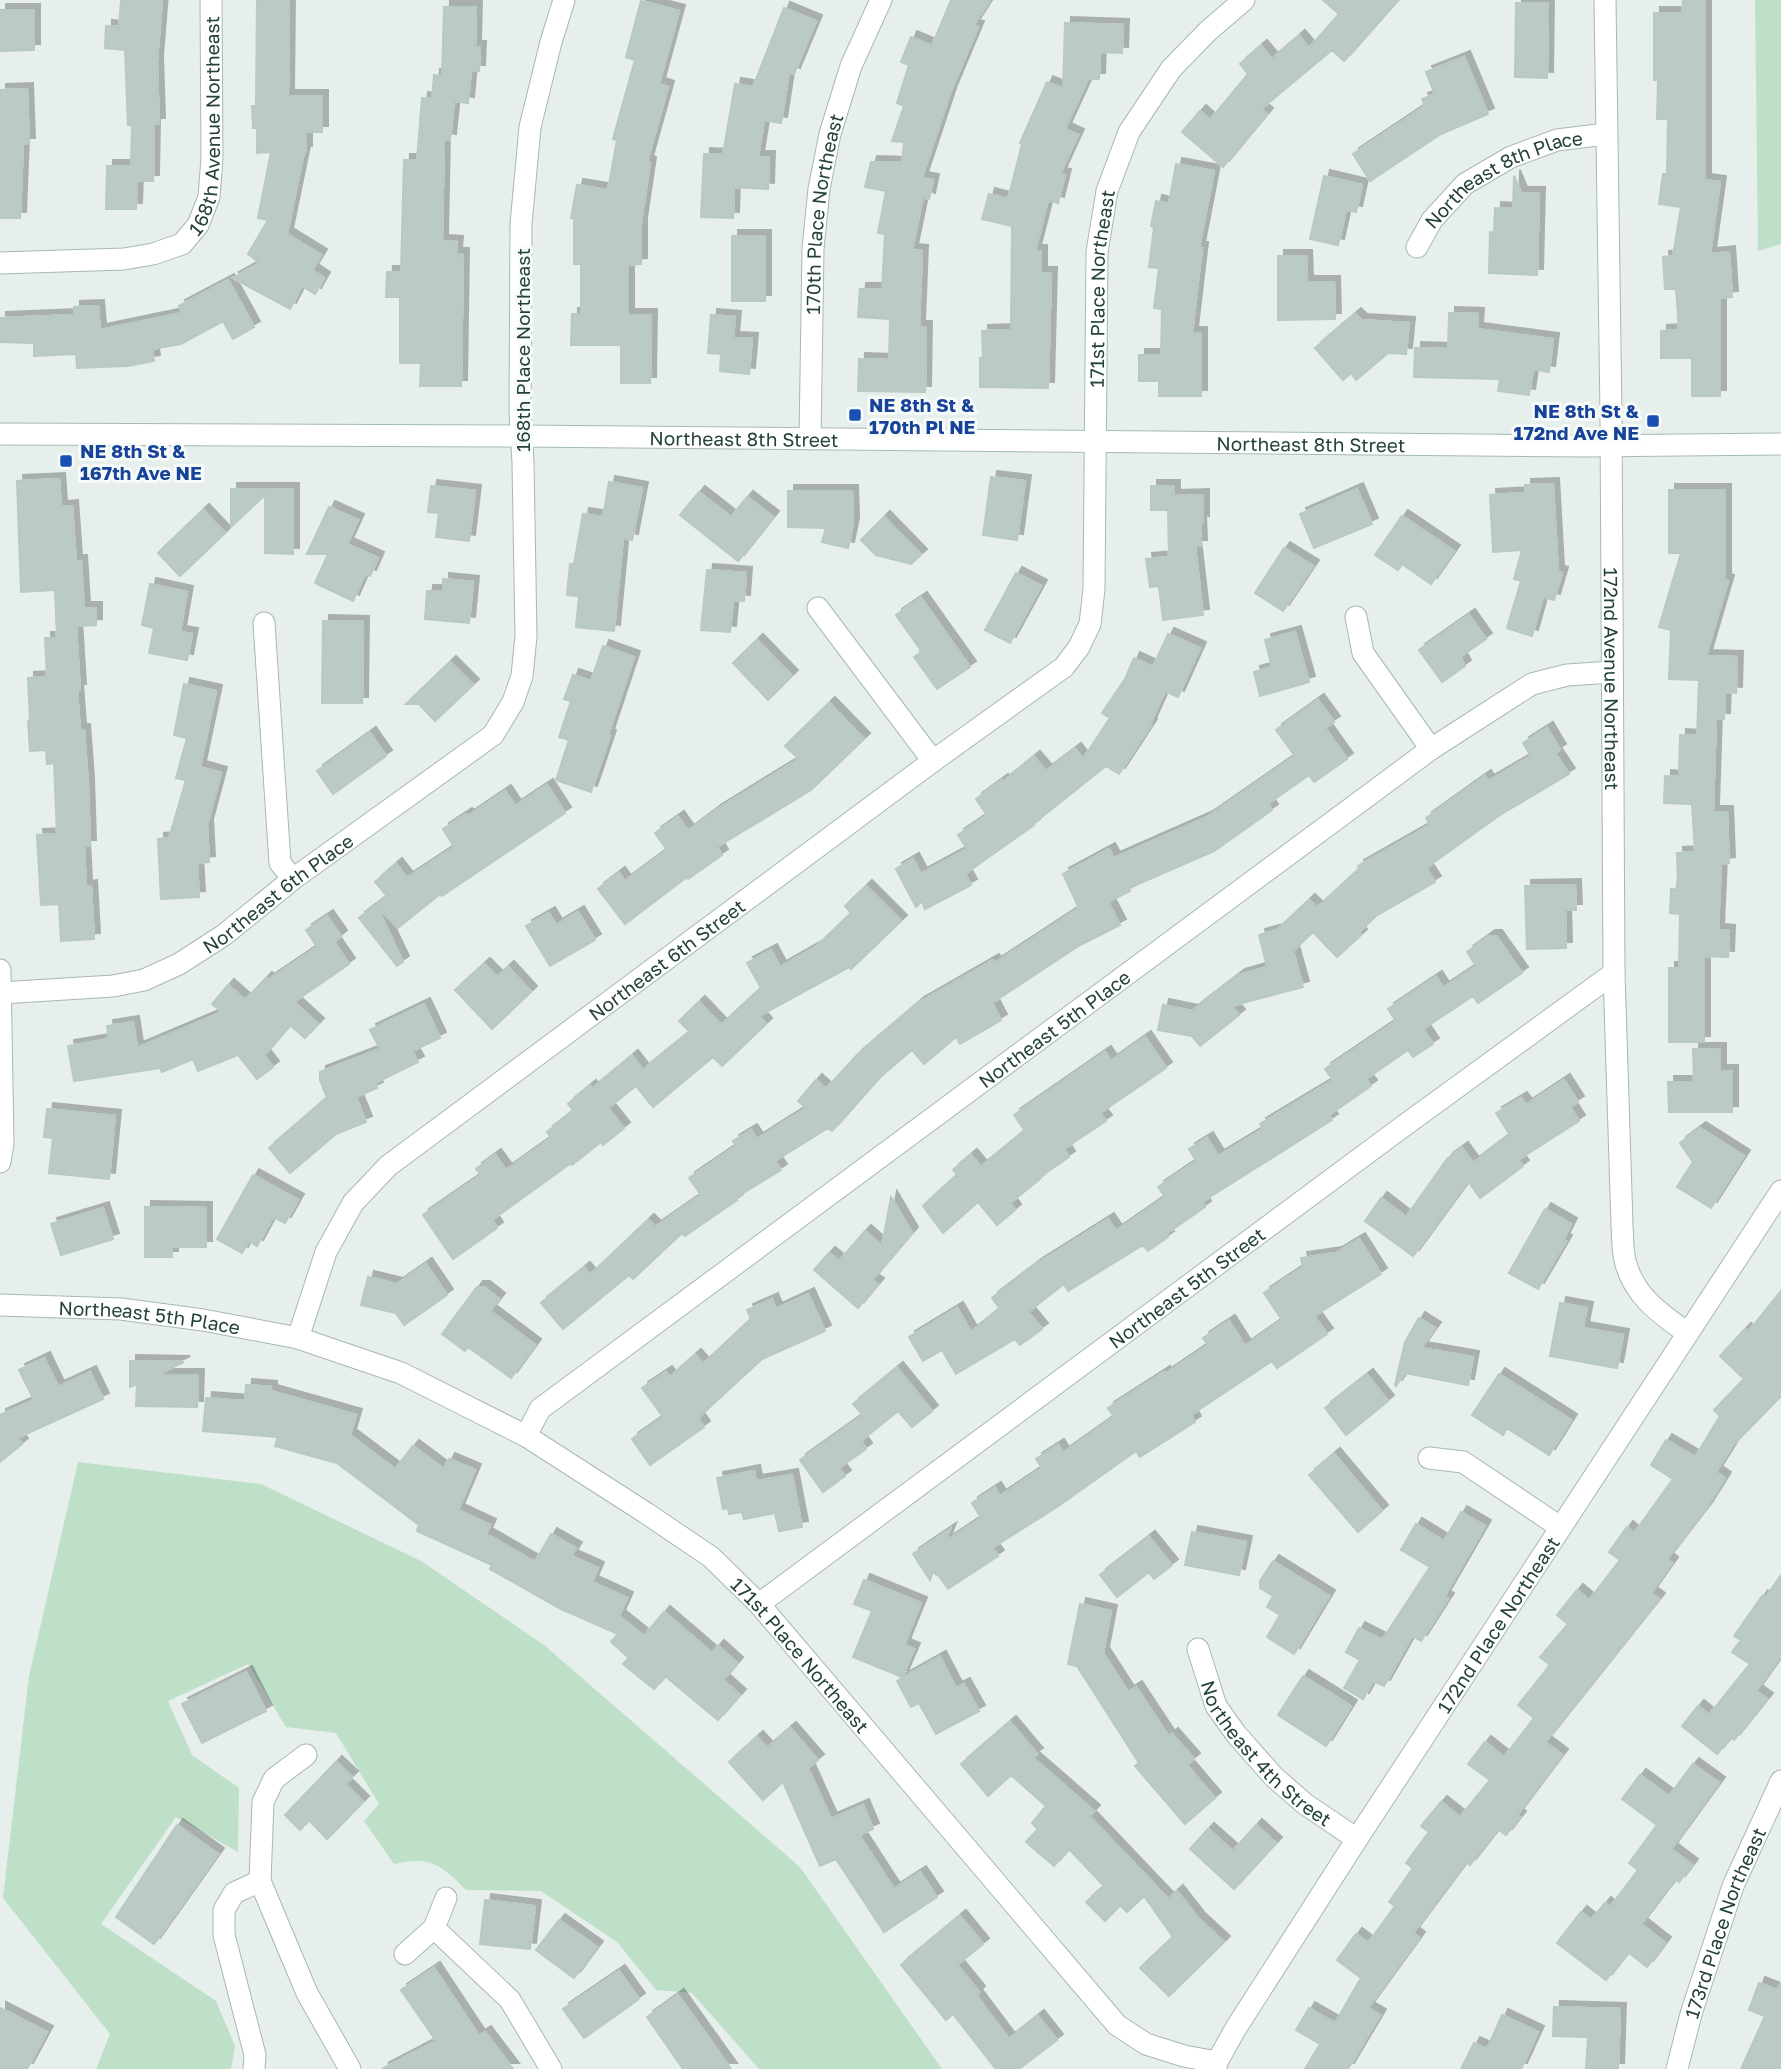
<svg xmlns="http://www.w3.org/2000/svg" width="1781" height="2069" viewBox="0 0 1781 2069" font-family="'Golos Text',sans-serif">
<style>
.green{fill:#bfe0c8}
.building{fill:#bbcac4;stroke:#b8c9c2;stroke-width:2;filter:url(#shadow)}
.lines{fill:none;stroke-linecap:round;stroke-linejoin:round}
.street-casing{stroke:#a8b8b2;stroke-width:23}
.secondary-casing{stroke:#a4bbb3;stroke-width:23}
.street{stroke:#fff;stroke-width:21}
.secondary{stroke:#fff;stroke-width:21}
.transit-dot{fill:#1a4fb4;stroke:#f7fbf9;stroke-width:2.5}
.labels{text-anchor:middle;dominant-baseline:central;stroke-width:6;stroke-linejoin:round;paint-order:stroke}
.street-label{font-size:19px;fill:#24423a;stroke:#f7fbf9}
.transit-label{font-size:19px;font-weight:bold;fill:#164399;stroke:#f7fbf9;text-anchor:start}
</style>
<defs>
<filter id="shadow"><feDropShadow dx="6" dy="-6" stdDeviation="0" flood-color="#0004"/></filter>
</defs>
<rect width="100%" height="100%" fill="#e6efeb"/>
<path class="green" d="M1755 0H1781V244L1758 251Z
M78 1462 261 1484 421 1561 544 1645 800 1867 942 2069H759L692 1993 656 1990 617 1942 541 1891 466 1890C440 1864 431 1856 394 1864L364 1821 379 1804 336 1733 286 1727 248 1664 168 1701 192 1755 239 1788 238 1852 176 1817 101 1924 216 2001 235 2046 231 2069H96L110 2034 3 1898 29 1676Z"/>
<path class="building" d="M121 0H162L157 62 159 124H154L153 181H137L136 209H106L107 166H131L132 125H128L125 50 105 48 106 26 119 27Z
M257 0H289L288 96H322V132H306V152H304L287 234 321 255 312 270 324 278 315 294 302 286 290 309 233 278 260 263 248 254 268 220 258 218 271 152 257 153V128H253L252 106H256Z
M951 0H990L973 26 978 27 951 91 922 178 933 180 929 199 923 197 912 250 922 251 919 327H926L925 392 858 391 859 359 889 360 890 319 858 317 860 289H882L885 234 878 233 886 191 865 187 871 162 902 163 904 142 892 141 904 106 897 103 909 65 901 62 911 37 932 46Z
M1323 0H1398L1344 61 1332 50 1261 109 1267 114 1223 167 1182 132 1200 111 1210 120 1248 74 1240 64 1261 46 1272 59 1299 36 1309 48 1339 14Z
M1683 0H1705V180L1720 182 1710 254 1729 252 1732 297 1720 298V396H1692V358H1661V331L1679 330 1676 289H1665L1663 257 1673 256 1681 207 1659 204 1663 174H1667L1668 119H1657L1658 80H1654V13H1682Z
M641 1 679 11 659 84 668 87 647 162 650 163 641 223V264L628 265V315H651L650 383H621V345H571L572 314H581V264H574V219L571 218 577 185 608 190 617 140 613 139 635 60 626 57Z
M1516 3H1548L1547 78 1515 77Z
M444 7H476L475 47H480L479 71H471L468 103 454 101 450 140 444 139 442 241 457 242 456 254H463L461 386H420L421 363H400V297H386L387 272H401L404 160H417L422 98 432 99 434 75 442 76Z
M784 8 816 21 794 74 789 72 781 123 764 120 758 157H769L768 189 734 187 733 218 701 217 704 154 723 155 735 84 753 87Z
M0 10H34V50L0 51Z
M1065 23 1123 25 1122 53 1100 52 1099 79H1088L1065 129 1078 135 1060 174 1065 175 1058 203 1048 200 1035 251H1041V273H1051L1048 388 980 387V358H983L982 331 1011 330 1012 226 982 219 989 194 1008 199 1022 144 1020 143 1047 82 1063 89Z
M1464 57 1488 114 1441 134 1370 181 1353 154 1425 106 1422 99 1435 94 1426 72Z
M27 89 29 144H23L20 218H0V90Z
M1176 164 1214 171 1199 248H1202L1192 333H1201V396H1159V381H1139V355H1161L1162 309 1154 308 1159 268 1149 267 1154 227 1151 226 1156 201 1169 204Z
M1324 176 1362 185 1356 212 1346 210 1338 245 1310 239Z
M1514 176 1521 193H1539L1537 275 1489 273 1490 232 1494 233 1495 208 1513 209Z
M732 236H765V301H732Z
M1278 256H1306L1307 282H1334L1335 319 1278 320Z
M228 280 254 327 233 339 223 321 181 344 152 349 154 361 128 366 77 368 76 354 34 356V343L0 342V318L74 315V307L98 306 100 330 182 313 179 306Z
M1449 313 1478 314 1477 329 1553 339 1549 372 1533 369 1529 395 1498 391 1500 379 1414 377 1415 348 1448 349Z
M1355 314 1361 320 1409 323 1406 354 1388 353 1356 380 1351 373 1343 380 1315 348Z
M711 315 735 317 733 338 752 339 749 374 720 371 721 354 708 353Z
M991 477 1025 481 1017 540 983 535Z
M59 479 61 507 72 506 76 561H81L84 608H96V625L76 626 80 690H77L80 730H84L88 784 90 846H84L86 887 91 886 94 939 61 941 59 904 41 905 37 835 57 834 54 763 47 764 46 750 30 751 28 721 30 720 28 678 47 677 45 638H57L55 590 21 592 17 481Z
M609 482 642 488 632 540 623 538 614 631 576 627 579 596 567 595 570 564H574L583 514 603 517Z
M1553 484 1558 572 1562 573 1554 600 1543 597 1532 636 1507 628 1521 581 1514 579 1522 550 1493 552 1490 495 1525 493V485Z
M431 486 475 491 469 541 436 537 439 513 428 512Z
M1151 486H1174V496L1203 495V522L1200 521 1201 546H1195L1203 615 1163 620 1159 586 1150 587 1146 559 1169 557 1168 510H1151Z
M231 489H293V554L265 553V495L231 527Z
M1357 489 1372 524 1314 548 1300 514Z
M1669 490H1725V580L1728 581 1706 656 1737 657 1736 693 1725 692 1724 719H1716L1713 812H1727L1729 863 1721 864 1718 930 1729 931 1728 957 1704 956V1042H1669V968H1679L1680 914 1670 913 1671 889 1678 890 1677 853 1695 852 1692 804 1664 803 1665 776 1679 777 1680 735 1697 736 1699 680 1669 679 1671 630 1659 627 1681 553H1669Z
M788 491H852L853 524 848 548 822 542 826 528 788 527Z
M699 492 731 517 747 497 773 517 738 561 680 515Z
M329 507 358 520 347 544 378 558 370 576 365 574 353 601 315 583 328 554H307Z
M203 510 225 533 180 576 158 553Z
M1402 516 1454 551 1431 584 1402 564 1398 570 1375 555Z
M884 517 921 555 911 564 876 555 861 540Z
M1284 548 1313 566 1283 611 1255 593Z
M707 570 746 573 744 601 733 600 730 632 701 630Z
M1016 573 1041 586 1010 643 985 630Z
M443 579 473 582 469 623 425 619 427 591H443Z
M150 584 187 592 180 632 192 634 187 660 149 653 154 628 142 625Z
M921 598 970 667 937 689 914 657 922 652 896 615Z
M1469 615 1486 639 1460 657 1465 666 1442 682 1419 650Z
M323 621 363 622 362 703H322Z
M1295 632 1309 682 1260 696 1254 672 1272 667 1265 640Z
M1168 634 1200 648 1178 697 1165 691 1150 724 1151 725 1119 774 1106 766 1033 824 1034 825 965 874 971 885 925 909 922 901 916 907 896 869 913 859 921 874 967 849 958 835 987 815 976 799 1002 780 1003 782 1034 757 1046 771 1075 749 1083 759 1110 718 1102 713 1125 679 1134 658 1153 667Z
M757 640 792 676 768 700 733 663Z
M603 646 634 657 608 735 610 736 591 792 556 780 569 740 559 737 571 701 564 699 573 675 591 681Z
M450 662 473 685 435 721 419 704H406Z
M184 684 216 691 200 767 221 773 207 825 209 862 197 863 199 897 161 899 158 839 169 838 186 780 176 778 187 738 174 735Z
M1318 700 1334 722 1325 728 1347 759 1314 782 1309 775 1268 804 1272 810 1214 851 1129 888 1130 891 1108 902 1120 925 1080 945 992 1003 1001 1020 960 1044 956 1037 924 1064 912 1050 878 1079 832 1131 828 1128 775 1161 781 1170 735 1198 737 1200 685 1236 682 1233 633 1279 629 1275 563 1329 541 1303 584 1268 590 1275 648 1220 655 1227 701 1195 689 1178 736 1146 733 1141 751 1130 757 1139 806 1108 798 1101 816 1080 826 1089 857 1055 918 1003 993 960 995 963 1079 908 1063 874 1109 849 1114 858 1207 817 1295 756 1276 730Z
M829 703 864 739 811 790 717 847 722 855 688 879 687 877 625 924 598 889 619 873 625 881 667 850 655 833 678 817 688 831 716 810 799 759 785 746Z
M1547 728 1560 750 1555 753 1569 774 1500 815 1426 868 1435 882 1376 916 1359 932 1361 935 1337 957 1313 932 1293 951 1303 987 1231 1006 1239 1015 1200 1046 1192 1036 1158 1030 1163 1005 1192 1011 1239 975 1267 967 1259 935 1277 930 1309 900 1317 908 1359 869 1358 866 1430 825 1426 818 1485 776 1488 781 1531 756 1523 743Z
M370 733 386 756 333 794 317 771Z
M547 785 565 813 442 896 440 894 398 928 376 905 387 896 375 882 396 864 407 878 454 847 443 829 466 814 468 816 505 791 515 806Z
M1575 885 1576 910H1565L1566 948 1527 949 1525 886Z
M866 886 901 921 851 969 849 967 759 1016 766 1024 722 1066 713 1057 653 1107 636 1086 608 1108 624 1128 603 1145 601 1142 572 1165 571 1163 492 1220 497 1228 453 1259 423 1215 481 1175 476 1169 495 1155 506 1170 551 1138 547 1132 574 1111 568 1104 590 1086 592 1089 632 1056 643 1070 690 1032 679 1021 699 1002 721 1025 761 988 747 963 771 950 780 967 817 946 851 913 845 906Z
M376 905 403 962 397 966 359 918Z
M578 912 595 940 550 966 526 926 549 913 556 925Z
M327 916 341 936 334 942 349 964 294 1002 318 1024 305 1038 290 1025 264 1055 273 1067 257 1079 238 1055 198 1071 193 1059 162 1072 160 1068 74 1081 68 1046 109 1039 107 1026 133 1022 137 1048 222 1012 212 1004 228 985 245 1000 266 978 268 980 317 947 306 930Z
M1489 936H1496L1522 973 1478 1003 1473 996 1423 1029 1433 1044 1413 1057 1408 1050 1366 1079 1371 1086 1329 1115 1332 1120 1202 1202 1205 1207 1166 1234 1168 1237 1148 1251 1143 1245 1068 1291 1064 1284 1028 1312 1042 1329 1020 1345 1015 1339 956 1374 942 1350 923 1361 909 1337 957 1308 971 1332 1000 1309 992 1298 1038 1263 1108 1219 1116 1231 1165 1197 1158 1187 1196 1161 1189 1149 1207 1138 1218 1156 1263 1129 1260 1124 1333 1080 1325 1069 1396 1021 1388 1009 1436 977 1443 988 1476 966 1467 952Z
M484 964 497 977 508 967 531 992 492 1029 455 990Z
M424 1004 440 1038 412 1051 418 1062 375 1083 377 1088 356 1097 366 1122 336 1134 290 1173 269 1148 327 1098 320 1080V1072L380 1049 370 1030Z
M1145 1037 1166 1068 1100 1113 1106 1121 1064 1149 1069 1157 1037 1179 1039 1180 1010 1203 1015 1210 997 1225 978 1202 943 1233 923 1206 957 1175 953 1170 971 1155 981 1167 1025 1131 1014 1115 1105 1052 1111 1061Z
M1693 1049H1720V1071H1732V1112H1669L1668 1082H1694Z
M1564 1080 1578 1102 1570 1107 1579 1121 1518 1160 1523 1166 1480 1198 1468 1181 1413 1256 1365 1221 1381 1198 1406 1217 1447 1159 1462 1148 1473 1163 1510 1135 1496 1113 1521 1098 1526 1105Z
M47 1109 115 1116 109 1179 49 1173 53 1138 44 1137Z
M1700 1128 1744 1156 1711 1208 1677 1187 1693 1162 1680 1143Z
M253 1175 298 1200 285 1223 273 1217 257 1246 249 1241 242 1253 217 1239Z
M891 1197 912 1233 872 1280 878 1284 858 1308 814 1270 829 1253 839 1261 865 1231 882 1246Z
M145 1207 206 1208V1247H172V1257H145Z
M103 1208 113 1239 61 1255 51 1224Z
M1545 1209 1571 1224 1563 1240 1566 1241 1538 1289 1509 1273Z
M1359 1239 1381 1274 1314 1316 1327 1334 1277 1368 1272 1361 1191 1415 1195 1422 1140 1457 1136 1451 1057 1507 992 1548 998 1556 948 1589 934 1569 930 1580 913 1554 950 1529 945 1542 981 1518 972 1503 995 1488 1000 1496 1042 1468 1036 1459 1058 1445 1063 1453 1114 1417 1108 1408 1164 1372 1165 1374 1208 1345 1203 1338 1229 1321 1245 1346 1282 1320 1264 1293 1303 1267 1301 1258 1336 1253Z
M426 1264 447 1295 404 1325 396 1313 361 1305 368 1277 397 1284Z
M477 1287H484L499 1299 490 1311 535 1345 511 1378 468 1347 465 1351 442 1334Z
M1781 1291V1396L1733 1445 1716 1472 1725 1478 1707 1507 1667 1559 1672 1563 1651 1593 1659 1599 1545 1742 1562 1755 1517 1815 1520 1817 1506 1835 1498 1829 1470 1865 1466 1862 1413 1933 1419 1938 1368 2008 1380 2015 1348 2069H1305L1320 2044 1296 2030 1309 2008 1335 2023 1361 1978 1337 1960 1356 1934 1368 1943 1395 1906 1389 1902 1413 1868 1406 1863 1429 1832 1421 1826 1441 1802 1460 1817 1490 1780 1468 1764 1485 1742 1504 1757 1534 1718 1518 1705 1550 1665 1540 1657 1568 1624 1557 1615 1577 1590 1589 1600 1620 1560 1609 1552 1627 1527 1634 1533 1673 1479 1651 1465 1666 1440 1695 1457 1720 1416 1714 1410 1744 1379 1720 1356 1745 1329 1748 1332Z
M808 1294 825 1331 762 1359 698 1418 704 1427 650 1465 632 1439 663 1417 642 1388 666 1372 670 1377 695 1355 703 1364 751 1319 747 1310 772 1299 776 1309Z
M1560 1303 1587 1308 1583 1328 1623 1335 1617 1368 1550 1356Z
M1419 1318 1435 1328 1421 1348 1473 1357 1468 1385 1405 1373 1396 1386 1395 1385 1405 1342Z
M44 1358 58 1387 90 1372 103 1399 17 1438 22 1444 0 1462V1415L34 1400 19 1370Z
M130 1361 184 1362 156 1375H198L197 1407 136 1406 137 1384 130 1387Z
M897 1368 932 1411 912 1427 898 1411 861 1441 866 1449 839 1468 845 1476 823 1492 800 1460 863 1415 853 1404Z
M1499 1374 1571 1420 1549 1455 1507 1428 1503 1435 1472 1415Z
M1367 1375 1388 1401 1346 1435 1325 1408Z
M246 1385 271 1387V1391L356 1415 350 1435 395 1469 413 1446 444 1469 449 1459 475 1470 458 1510 490 1525 486 1534 535 1562 551 1534 576 1548 571 1556 598 1568 592 1582 627 1598 619 1616 644 1636 664 1612 712 1653 718 1646 737 1663 723 1680 740 1695 718 1720 665 1676 654 1689 623 1664 629 1658 611 1642 618 1634 559 1608 490 1569 492 1565 417 1531 419 1525 337 1463 275 1446 278 1437 203 1431 206 1398 245 1401Z
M1334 1454 1382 1511 1358 1532 1309 1475Z
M754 1471 756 1481 792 1475 802 1527 779 1531 775 1513 744 1519 742 1512 729 1514 728 1508 723 1509 717 1478Z
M1461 1512 1485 1526 1444 1597 1448 1599 1421 1641 1412 1636 1384 1686 1373 1681 1363 1699 1344 1688 1360 1660 1346 1652 1359 1628 1382 1640 1430 1567 1401 1550 1416 1524 1444 1541Z
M1192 1532 1246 1542 1239 1575 1185 1565Z
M1149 1537 1172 1565 1154 1579 1149 1572 1117 1597 1100 1575Z
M1273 1561 1329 1596 1294 1654 1267 1637 1280 1615 1267 1607 1273 1596 1260 1588V1581Z
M1781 1575V1656L1756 1691 1767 1699 1734 1740 1731 1737 1717 1754 1682 1726 1698 1706 1709 1715 1750 1664 1732 1652 1741 1640 1734 1636 1762 1596 1765 1598Z
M864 1580 921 1603 904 1645 914 1649 902 1677 853 1657 872 1611 854 1604Z
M1080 1604 1111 1611 1103 1653 1128 1692 1136 1687 1169 1737 1172 1734 1194 1759 1187 1765 1215 1798 1185 1824 1135 1766 1139 1763 1077 1666 1068 1664Z
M940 1657 956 1688 964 1684 979 1711 936 1734 919 1703 911 1707 897 1681Z
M246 1672 266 1711 202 1743 182 1704Z
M1303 1676 1351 1706 1326 1746 1278 1715Z
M1010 1722 1037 1754 1032 1757 1094 1811 1089 1816 1168 1899 1177 1891 1199 1919 1224 1942 1169 1996 1140 1968 1173 1937 1144 1896 1127 1912 1120 1905 1105 1921 1086 1902 1104 1886 1069 1849 1054 1866 1026 1842 1038 1829 1032 1823 1046 1806 1011 1775 988 1796 961 1764Z
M790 1728 818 1760 808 1768 831 1819 863 1805 873 1829 859 1835 894 1889 920 1872 937 1897 884 1932 836 1859 820 1866 783 1782 763 1800 729 1762 757 1737 767 1748Z
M336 1762 352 1777 345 1784 363 1802 327 1839 309 1820 300 1830 285 1815Z
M1693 1764 1719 1783 1671 1849 1692 1865 1679 1882 1675 1879 1641 1924 1665 1943 1647 1967 1628 1952 1606 1980 1557 1943 1581 1912 1591 1920 1605 1903 1610 1907 1638 1870 1629 1863 1657 1825 1622 1799 1640 1775 1669 1796Z
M177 1825 218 1854 154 1944 116 1917Z
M1256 1825 1276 1843 1234 1889 1190 1849 1208 1829 1233 1851Z
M485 1900 535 1906 530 1949 480 1944Z
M960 1916 983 1944 957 1965 979 1992 976 1995 1009 2039 1038 2016 1057 2040 1019 2069H996L953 2014 946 2020 901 1965Z
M559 1920 597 1947 574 1978 536 1950Z
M434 1968 479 2036 485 2032 513 2069H382L436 2041 401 1990Z
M619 1971 639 1999 584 2038 563 2009Z
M1759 1983 1777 1990 1781 1983V2069H1741L1765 2016 1749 2010Z
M678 1995 731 2069H683L647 2017Z
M1554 2007 1620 2009 1618 2069H1586L1588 2037 1553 2036Z
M0 2008 47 2032 27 2069H0Z
M1502 2015 1538 2032 1521 2069H1461L1474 2043 1487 2049Z"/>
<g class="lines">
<g class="street-casing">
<g id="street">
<path id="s1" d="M1605 0 1611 415 1614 973 1622 1225C1623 1238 1622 1253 1626 1264 1635 1297 1661 1314 1687 1333"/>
<path id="s2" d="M1417 247 1432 220 1465 184 1511 157 1557 140 1606 134"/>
<path id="s3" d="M0 263 124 259 153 254 182 244 198 225 209 197 212 158 211 0"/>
<path id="s4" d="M810 439 813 249 819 189 830 134 851 66 881 0"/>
<path d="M818 608 933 761"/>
<path d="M1356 617 1363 653 1431 749"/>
<path d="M264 623 280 863 293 879"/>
<path d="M0 970 3 1143 0 1162"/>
<path id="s5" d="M1 993 113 986 144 980 179 964 224 935 293 879 493 735 513 702 522 676 526 636 523 463 520 412 521 224 530 127 551 42 564 0"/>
<path id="s6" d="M0 1305 121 1309 203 1320 298 1338 401 1373 526 1436 646 1513 711 1557 759 1604 1117 2025 1146 2044 1184 2056 1217 2062 1216 2069"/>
<path id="s7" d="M298 1338 326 1252 353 1203 388 1166 933 761 1064 667 1079 647 1090 624 1094 589 1097 252 1107 191 1129 132 1171 69 1208 31 1244 0"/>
<path id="s8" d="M526 1436 540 1409 1431 749 1532 684 1567 675 1612 672"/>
<path d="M1429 1458 1463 1462 1560 1527"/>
<path id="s9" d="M759 1604 1405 1125 1614 973"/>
<path id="s10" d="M1198 1649 1216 1706 1236 1734 1274 1777 1305 1804 1357 1839"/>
<path d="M306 1755 274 1779 263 1802 260 1881 307 1993 350 2069"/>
<path d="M434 1928 510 2000 551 2069"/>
<path d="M405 1954 434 1928 446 1898"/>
<path id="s11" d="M1217 2062 1236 2028 1357 1839 1781 1191"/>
<path d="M254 2069 255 2055 224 1935V1910L234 1893 260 1881"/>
<path id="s12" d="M1677 2069 1691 2014 1733 1886 1781 1781"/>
</g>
</g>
<g class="secondary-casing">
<g id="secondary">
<path id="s13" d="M0 434 521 436 1585 446 1781 444"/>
</g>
</g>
<use href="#street" class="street"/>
<use href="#secondary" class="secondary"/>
</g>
<g class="transit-dot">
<rect x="848" y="408" width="14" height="14" rx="3.5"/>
<rect x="1646" y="414" width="14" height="14" rx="3.5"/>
<rect x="59" y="454" width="14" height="14" rx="3.5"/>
</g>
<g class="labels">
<g class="street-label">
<text stroke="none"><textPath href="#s3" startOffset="310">168th Avenue Northeast</textPath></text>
<text stroke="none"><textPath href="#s2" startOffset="116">Northeast 8th Place</textPath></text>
<text stroke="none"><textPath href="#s4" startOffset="226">170th Place Northeast</textPath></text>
<text stroke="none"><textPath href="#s7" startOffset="1424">171st Place Northeast</textPath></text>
<text transform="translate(522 350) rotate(-90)">168th Place Northeast</text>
<text stroke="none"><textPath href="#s13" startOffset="744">Northeast 8th Street</textPath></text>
<text stroke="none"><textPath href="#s13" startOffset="1311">Northeast 8th Street</textPath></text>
<text stroke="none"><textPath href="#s1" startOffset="679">172nd Avenue Northeast</textPath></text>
<text stroke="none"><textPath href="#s5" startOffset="304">Northeast 6th Place</textPath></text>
<text stroke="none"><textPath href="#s7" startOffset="544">Northeast 6th Street</textPath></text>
<text stroke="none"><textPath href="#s8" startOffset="670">Northeast 5th Place</textPath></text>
<text stroke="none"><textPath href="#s9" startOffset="532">Northeast 5th Street</textPath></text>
<text stroke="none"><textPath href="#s6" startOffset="150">Northeast 5th Place</textPath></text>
<text stroke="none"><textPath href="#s11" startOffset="520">172nd Place Northeast</textPath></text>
<text stroke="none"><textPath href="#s6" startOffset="903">171st Place Northeast</textPath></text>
<text stroke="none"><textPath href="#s10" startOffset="128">Northeast 4th Street</textPath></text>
<text stroke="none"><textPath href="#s12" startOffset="154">173rd Place Northeast</textPath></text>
</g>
<g class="transit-label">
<text x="869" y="404">NE 8th St &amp;<tspan x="869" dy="22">170th Pl NE</tspan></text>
<text x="1639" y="410" text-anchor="end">NE 8th St &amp;<tspan x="1639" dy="22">172nd Ave NE</tspan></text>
<text x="80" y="450">NE 8th St &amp;<tspan x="80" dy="22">167th Ave NE</tspan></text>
</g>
</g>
</svg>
